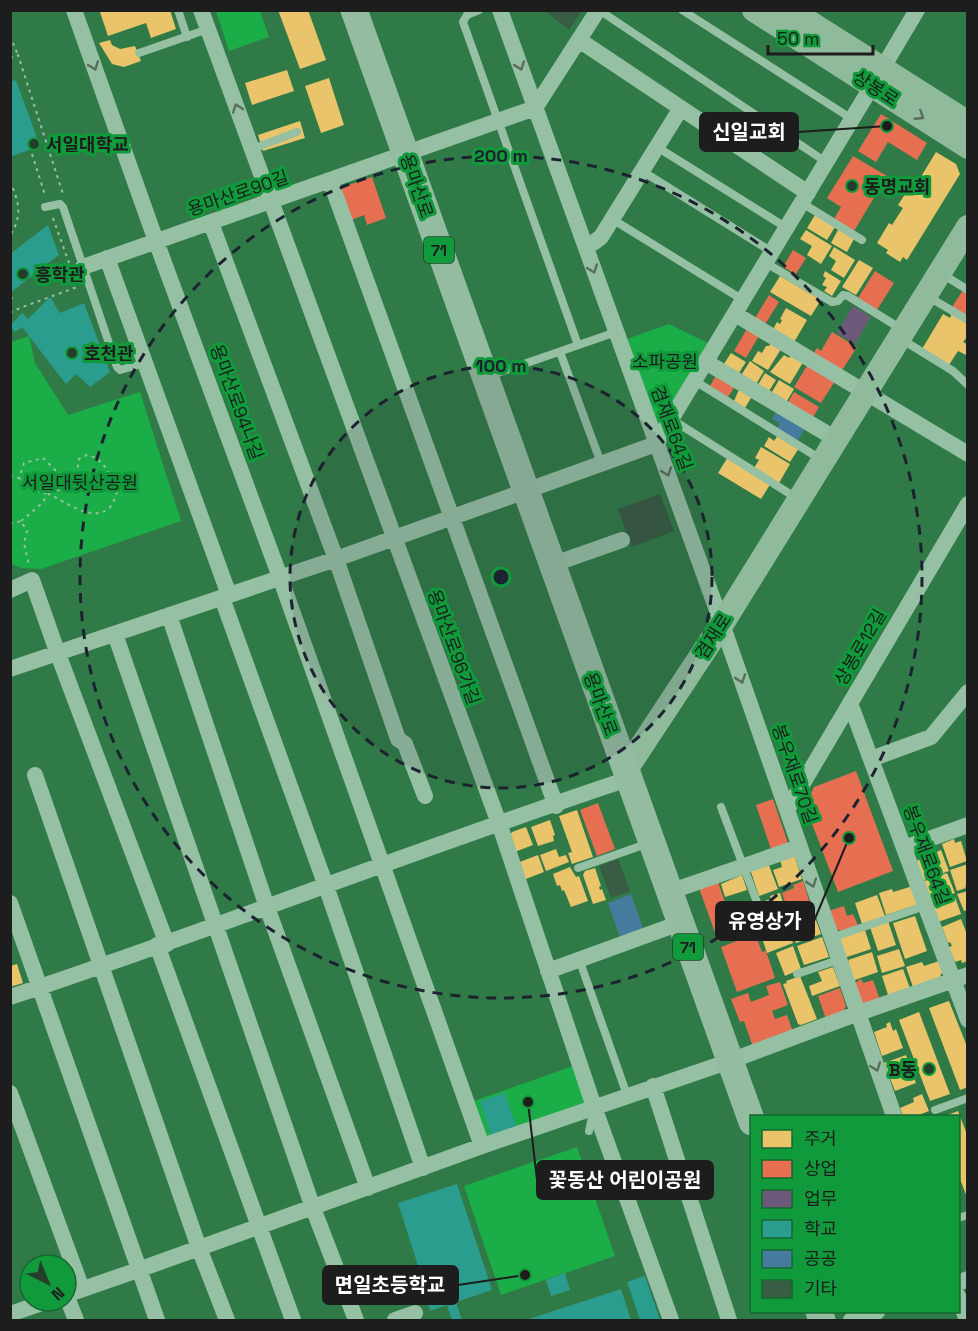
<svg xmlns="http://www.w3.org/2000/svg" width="978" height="1331" viewBox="0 0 978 1331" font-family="'Space Grotesk','Noto Sans KR',sans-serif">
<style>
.green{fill:#1bad47}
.homes{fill:#e9c46a}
.shops{fill:#e76f51}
.offices{fill:#6d597a}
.schools{fill:#2a9d8f}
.public{fill:#457b9d}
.building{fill:#395d44}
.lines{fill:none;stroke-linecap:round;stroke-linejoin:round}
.path{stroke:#96c0a3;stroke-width:2;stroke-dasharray:3 4.5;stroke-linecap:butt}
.lane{stroke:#96c0a3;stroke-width:8}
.street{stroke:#96c0a3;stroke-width:16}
.secondary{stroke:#8fbb9c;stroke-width:24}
.primary{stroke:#94bca1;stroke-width:27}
.oneway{stroke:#5a6e60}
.oneway2{stroke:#566c5c}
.ring{fill:none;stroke:#1d2230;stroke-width:3;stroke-dasharray:10 8}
.poi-dot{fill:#243e2c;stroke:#109a3b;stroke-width:2}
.labels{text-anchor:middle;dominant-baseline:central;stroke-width:6;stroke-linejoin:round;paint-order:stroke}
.shield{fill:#109a3b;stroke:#194226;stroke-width:1.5}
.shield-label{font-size:16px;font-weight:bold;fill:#1d1d1d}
.street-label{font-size:18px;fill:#1d1d1d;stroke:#109a3b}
.poi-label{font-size:18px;font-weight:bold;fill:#1d1d1d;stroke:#109a3b;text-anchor:start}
.park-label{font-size:18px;fill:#1a1d1b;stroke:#109a3b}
.centre{fill:#1d2230;stroke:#109a3b;stroke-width:3}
.ring-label{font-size:18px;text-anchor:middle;font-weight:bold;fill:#1d2230;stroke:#109a3b;stroke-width:6;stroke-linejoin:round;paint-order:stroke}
.leader{fill:none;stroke:#1d1d1d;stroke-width:2}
.callout-dot{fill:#1d1d1d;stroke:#109a3b;stroke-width:2}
.callout{fill:#1d1d1d;stroke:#1d1d1d;stroke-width:2}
.callout-label{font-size:20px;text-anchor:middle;font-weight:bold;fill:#fff}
</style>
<rect width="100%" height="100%" fill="#307a47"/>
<path class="green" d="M216 11H260L269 37 229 51Z
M669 324 714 346 657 441 621 341Z
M29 336 35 363 68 415 140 392 181 521 41 569 21 568 11 564V342Z
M573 1066 586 1102 483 1139 471 1102Z
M577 1147 615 1256 501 1295 464 1186Z"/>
<path class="homes" d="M105 10H170L176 29 151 38 146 23 108 36 100 12Z
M278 10H308L326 60 300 69Z
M110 40 112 45 120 49 135 46 141 61 124 67 112 64 99 43Z
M287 70 294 91 252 105 245 83Z
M329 78 344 125 321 133 305 86Z
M300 121 305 138 263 151 258 135Z
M936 152 956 164 960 174 907 260 903 257 900 262 886 253 888 250 877 243 889 223 892 225 903 208 898 205 907 191 911 193Z
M815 215 835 227 827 240 807 228Z
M839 228 855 237 847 252 831 243Z
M806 230 832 246 821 264 807 255 812 246 800 239Z
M834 247 855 260 844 278 831 270 836 261 829 256Z
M859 260 873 268 856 295 842 287Z
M825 271 841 281 832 296 824 291 827 287 822 285 826 278 823 276Z
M780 276 821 300 811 316 770 292Z
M786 308 807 320 793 344 772 331 777 322 780 324 782 320 780 319Z
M952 313 968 323V336L963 342 968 345V356L958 351 949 365 922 349 943 314 950 318Z
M771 343 781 349 768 370 752 361 758 351 762 353 766 346H769Z
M794 351 805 359 790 384 770 372 784 355 789 358Z
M731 353 746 362 737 376 722 367Z
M750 361 764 371 755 386 740 377Z
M765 373 776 380 767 394 756 388Z
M779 380 794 389 784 406 769 397Z
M741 385 754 393 745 408 734 401Z
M778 435 799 448 790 462 764 446 769 437 774 441Z
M761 447 790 464 779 483 754 468 759 460 755 458Z
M728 457 771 483 761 499 718 473Z
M577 810 593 857 572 864 568 853 572 852 559 816Z
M550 820 555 835 553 836 554 841 538 846 531 827Z
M526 827 533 845 512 853 507 840 512 832Z
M954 839 955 843 961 841 967 861 950 867 942 844Z
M556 849 559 857 566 855 569 862 546 871 540 855Z
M941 850 949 871 921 881 914 862Z
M794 854 802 879 779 887 773 870 782 867 780 859Z
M538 855 544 872 523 880 517 863Z
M768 863 778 889 759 896 750 869Z
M968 864V885L965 886 966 888 957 891 950 870Z
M570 867 576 877 579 876 588 901 571 907 564 890 562 891 560 885 557 886 553 874Z
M595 868 601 886 599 887 600 890 602 889 606 900 593 904 583 875 585 871Z
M947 873 955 893 930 903 922 882Z
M742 875 747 890 725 897 721 884Z
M913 886 919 904 886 915 879 893 892 889 893 892Z
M968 891V910L964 911 957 894Z
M780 893 788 918 769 925 761 902 771 899 770 896Z
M877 895 885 916 862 924 855 903Z
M955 897 961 914 938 922 932 906Z
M813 912 821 934 796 943 793 936 796 935 791 919Z
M915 916 927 951 905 959 893 923Z
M961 919 968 937V961L962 963 961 960 955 962 949 947 952 946 950 942 948 943 942 927Z
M888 921 896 945 878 951 870 927Z
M787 925 793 943 767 953 761 935Z
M865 930 871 949 841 959 840 938Z
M822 937 829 957 804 965 797 946Z
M793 946 801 969 785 976 776 953Z
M899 949 905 966 882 973 877 956Z
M872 952 878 972 849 982 843 964 849 962 848 960Z
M939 961 943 971 937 982 914 990 906 967 922 962 924 966Z
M17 964 23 983 10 987V966Z
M833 967 840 986 812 996 809 986 822 981 818 972Z
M903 969 911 991 889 998 882 976Z
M800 976 817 1019 801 1025 798 1024 783 984 787 983 786 981Z
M949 1001 968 1049V1087L960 1090 929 1008Z
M919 1012 950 1094 930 1101 899 1020Z
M890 1022 893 1031 896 1029 903 1048 882 1056 874 1032 887 1027 886 1024Z
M906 1055 916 1083 895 1091 884 1063Z
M922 1094 929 1111 916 1116H903L900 1108 914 1102 913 1098Z
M958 1111 968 1137 967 1197 958 1174V1116H945Z"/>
<path class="shops" d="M881 114 927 143 917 160 888 142 876 162 858 151Z
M853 156 887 176 854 231 834 219 841 207 827 198Z
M372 177 386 218 367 225 364 215 349 221 337 189Z
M793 250 806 258 796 274 783 267Z
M875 271 894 283 877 310 858 298Z
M963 290 968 292V317L952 307Z
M769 295 779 302 764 326 754 320Z
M748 327 760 334 746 358 734 351Z
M832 332 857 347 841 372 813 354 817 348 821 351Z
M808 364 835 381 821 403 794 387Z
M718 372 737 383 728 397 710 386Z
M794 392 819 407 812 419 787 404Z
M856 771 893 871 838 892 805 805 814 787Z
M773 799 789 846 772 852 756 805Z
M598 803 615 849 597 856 580 810Z
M803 881 812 910 790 917 782 893 794 888 793 885Z
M718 882 736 934 718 941 699 888Z
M844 906 847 916 853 914 858 925 841 931 836 929 829 911Z
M755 934 762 952 766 951 775 978 737 992 721 947Z
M861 979 863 983 873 980 880 1000 864 1006 852 985Z
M780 982 788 1005 772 1011 775 1019 787 1015 793 1032 753 1047 744 1021 740 1022 731 999 748 993 751 1002 769 995 766 986Z
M840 988 846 1006 840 1017 827 1022 818 996Z"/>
<path class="offices" d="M853 306 871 317 855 344 837 333Z"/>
<path class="schools" d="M16 80 40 146 10 157V82Z
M48 225 59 255 10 293V254Z
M50 297 60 313 84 303 110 372 90 387 76 374 66 384 22 327 15 332 10 326 22 313 28 319Z
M505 1093 516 1126 491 1135 480 1101Z
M457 1184 492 1290 456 1302 462 1320H452L447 1305 430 1311 419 1275H421L398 1203Z
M565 1273 570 1290 551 1296 546 1280Z
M645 1276 660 1320H640L627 1282Z
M621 1289 631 1320H526Z"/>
<path class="public" d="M779 407 808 424 796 443 775 430 780 423 772 419Z
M631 894 644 931 621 940 608 903Z"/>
<path class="building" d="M544 10H582L569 30Z
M660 494 674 531 632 547 618 509Z
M618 859 630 891 611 898 599 866Z"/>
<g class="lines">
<path class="path" d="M10 12 14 10
M10 36 18 55
M10 58 18 55 63 194
M32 154 45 195
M10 181C19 203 23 214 10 236
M53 218 69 263
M10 299 13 298
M10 313 20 308 77 287
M43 458 55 470 52 491 49 494 39 492 19 478 24 463Z
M10 475 19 478
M21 521 40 505 49 494C66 502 95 525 111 506 114 502 115 496 117 492 110 476 106 459 87 455L79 459 77 472 78 480 71 488 52 491
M10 524 21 521 27 531 24 543 29 565"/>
<path class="lane" d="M178 10 187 37
M479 10 467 15 463 22 578 345
M599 10 826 162
M682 10 852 119
M139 53 208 29
M657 147 787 228
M252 149 297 132
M642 171 772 252
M802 203 862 240
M45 207 60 204 63 207 117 367 120 370 145 363
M612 219 743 300
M766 263 832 302 838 301 843 295 848 296 903 330
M942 274 968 290
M927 296 968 320
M901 339 953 371 968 385
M560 352 601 463
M489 376 616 332
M695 381 822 460
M671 419 798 499
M721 807 766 926
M578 868 649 843
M831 938 925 906
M579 959 627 1095
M797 974 838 960
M935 1110 968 1098
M589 1131 593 1113
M958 1218 968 1215"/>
<path class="street" d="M74 10 156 241 280 577 482 1146
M201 10 500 826 594 1107 671 1320
M500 10 722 624 894 1116
M579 40 808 193
M882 69 917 10
M330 180 556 806
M211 223 336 559 398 739 405 744 425 796
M585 245 593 243 601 237 681 108
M107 258 229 595
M83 267 535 108 598 10
M735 314 968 454
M706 362 836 439
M551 565 622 540
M10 590 32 580 58 654 167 944
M222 598 326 886 423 1168
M169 615 267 907 368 1188
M115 634 313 1208 356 1320
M10 669 336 559 656 444 872 86
M850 703 968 1020
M871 759 931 737 968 692
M35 775 199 1248 227 1320
M787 810 968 504
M904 848 968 825
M669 892 799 847
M10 903 157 1320
M157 945 293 1320
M548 971 680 923
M10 997C217 928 420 848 628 779
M653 1086 729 1320
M10 1093 82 1289
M958 1283 968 1279
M66 1295 138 1270 482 1146 730 1061 856 1014 968 975
M66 1295 76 1320
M958 1296 967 1320
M10 1314 48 1301
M395 1320 415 1313
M851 1320 877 1312"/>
<path class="secondary" d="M754 10 968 147
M790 10 968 123
M625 771 722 624 968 227"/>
<path class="primary" d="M354 10 752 1122
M819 1312 822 1320"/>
</g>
<defs><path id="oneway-chevron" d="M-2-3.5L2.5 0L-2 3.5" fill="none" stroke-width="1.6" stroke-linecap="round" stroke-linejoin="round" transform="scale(1.5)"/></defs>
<g class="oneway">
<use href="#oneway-chevron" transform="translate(94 66) rotate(70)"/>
<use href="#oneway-chevron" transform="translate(520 66) rotate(71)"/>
<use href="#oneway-chevron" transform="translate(237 108) rotate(-110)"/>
<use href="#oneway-chevron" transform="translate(593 269) rotate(70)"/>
<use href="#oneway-chevron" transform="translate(667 472) rotate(70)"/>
<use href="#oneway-chevron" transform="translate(741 679) rotate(71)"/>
<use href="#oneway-chevron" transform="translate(812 883) rotate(71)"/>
<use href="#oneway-chevron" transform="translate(876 1067) rotate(70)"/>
</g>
<use class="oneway2" href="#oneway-chevron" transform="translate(920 116) rotate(33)"/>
<circle cx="501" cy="577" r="211" fill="#1d2230" fill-opacity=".12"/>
<g class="ring">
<circle cx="501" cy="577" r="211"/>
<circle cx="501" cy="577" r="421"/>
</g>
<g class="poi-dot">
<circle cx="34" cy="144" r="6"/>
<circle cx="852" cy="186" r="6"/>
<circle cx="23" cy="274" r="6"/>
<circle cx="72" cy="353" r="6"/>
<circle cx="929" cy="1069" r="6"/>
</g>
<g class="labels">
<g class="shield">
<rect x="424" y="237" width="30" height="26" rx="4.5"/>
<rect x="673" y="934" width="30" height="26" rx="4.5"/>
</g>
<g class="shield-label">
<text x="439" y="250">71</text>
<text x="688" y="947">71</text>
</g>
<g class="street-label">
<text transform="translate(876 88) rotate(33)">상봉로</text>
<text transform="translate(417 186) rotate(71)">용마산로</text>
<text transform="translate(238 193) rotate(-19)">용마산로90길</text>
<text transform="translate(237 402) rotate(70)">용마산로94나길</text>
<text transform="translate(672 428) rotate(70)">겸재로64길</text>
<text transform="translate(713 636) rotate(-57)">겸재로</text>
<text transform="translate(454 647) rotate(70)">용마산로96가길</text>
<text transform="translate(860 647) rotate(-60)">상봉로12길</text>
<text transform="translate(601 704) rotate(70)">용마산로</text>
<text transform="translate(795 774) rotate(71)">봉우재로70길</text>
<text transform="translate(927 855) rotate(70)">봉우재로64길</text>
</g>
<g class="poi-label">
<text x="46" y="144">서일대학교</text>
<text x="864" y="186">동명교회</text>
<text x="35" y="274">흥학관</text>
<text x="84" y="353">호천관</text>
<text x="917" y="1069" text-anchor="end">B동</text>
</g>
<g class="park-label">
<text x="665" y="361">소파공원</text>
<text x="80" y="482">서일대뒷산공원</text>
</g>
</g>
<circle cx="501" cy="577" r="9" class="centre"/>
<g class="ring-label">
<text x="501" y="162">200 m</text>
<text x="501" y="372">100 m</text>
</g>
<path class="leader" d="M887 126L798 132M849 838L814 921M528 1102L537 1180M525 1275L458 1285"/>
<g class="callout-dot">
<circle cx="887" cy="126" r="6"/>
<circle cx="849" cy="838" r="6"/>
<circle cx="528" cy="1102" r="6"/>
<circle cx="525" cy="1275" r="6"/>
</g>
<g class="callout">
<rect x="700" y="113" width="98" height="38" rx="6"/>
<rect x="716" y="902" width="98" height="38" rx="6"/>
<rect x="537" y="1161" width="176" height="38" rx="6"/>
<rect x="323" y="1266" width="135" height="38" rx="6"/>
</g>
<g class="callout-label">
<text x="749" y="139">신일교회</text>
<text x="765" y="928">유영상가</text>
<text x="625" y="1187">꽃동산 어린이공원</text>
<text x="390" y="1292">면일초등학교</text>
</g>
<rect width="978" height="1331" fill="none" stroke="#1d1d1d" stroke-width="24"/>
<rect x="750" y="1115" width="210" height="198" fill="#109a3b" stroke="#15682f" stroke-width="1.5"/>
<rect x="762" y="1130" width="30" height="18" fill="#e9c46a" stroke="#15682f" stroke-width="1.5"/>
<text x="804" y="1145" font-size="18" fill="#1d1d1d">주거</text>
<rect x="762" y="1160" width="30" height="18" fill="#e76f51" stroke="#15682f" stroke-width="1.5"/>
<text x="804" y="1175" font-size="18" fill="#1d1d1d">상업</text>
<rect x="762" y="1190" width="30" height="18" fill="#6d597a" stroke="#15682f" stroke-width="1.5"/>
<text x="804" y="1205" font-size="18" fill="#1d1d1d">업무</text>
<rect x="762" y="1220" width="30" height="18" fill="#2a9d8f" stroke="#15682f" stroke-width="1.5"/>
<text x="804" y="1235" font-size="18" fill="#1d1d1d">학교</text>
<rect x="762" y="1250" width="30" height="18" fill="#457b9d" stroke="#15682f" stroke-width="1.5"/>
<text x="804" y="1265" font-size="18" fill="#1d1d1d">공공</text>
<rect x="762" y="1280" width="30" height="18" fill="#395d44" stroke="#15682f" stroke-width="1.5"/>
<text x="804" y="1295" font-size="18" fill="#1d1d1d">기타</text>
<g transform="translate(48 1283) rotate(137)"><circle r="28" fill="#109a3b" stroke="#15682f" stroke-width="1.5"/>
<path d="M0-4.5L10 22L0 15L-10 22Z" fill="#243e2c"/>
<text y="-9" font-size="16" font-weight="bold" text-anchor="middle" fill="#1d1d1d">N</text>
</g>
<path d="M768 45v9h105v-9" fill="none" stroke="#1d1d1d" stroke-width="3"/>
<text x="777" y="45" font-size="18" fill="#1d1d1d" stroke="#109a3b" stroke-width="4.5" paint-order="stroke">50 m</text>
</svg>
